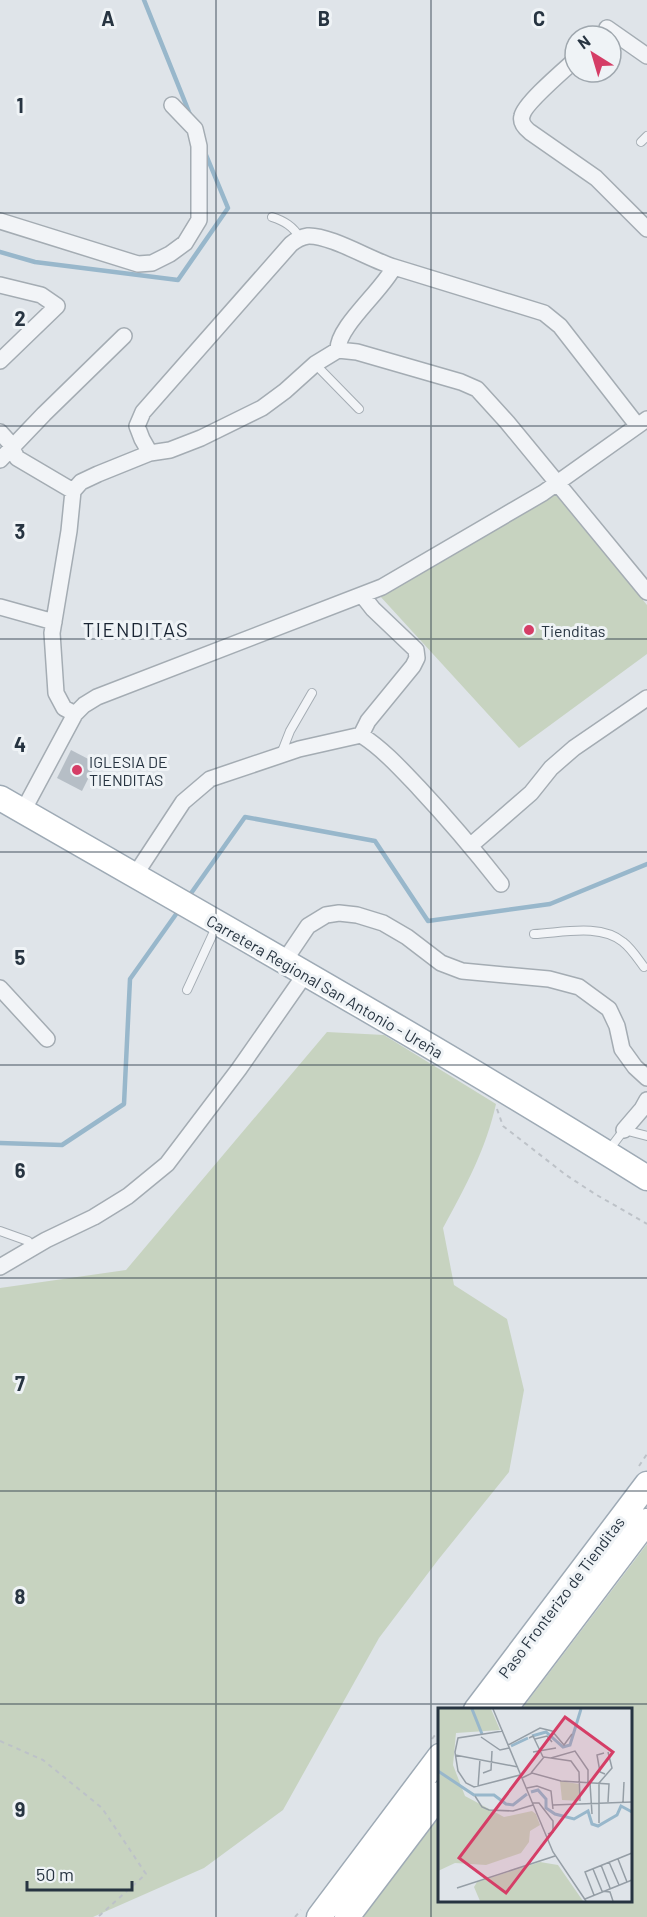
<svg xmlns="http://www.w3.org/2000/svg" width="647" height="1917" viewBox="0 0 647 1917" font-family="Barlow,sans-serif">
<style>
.green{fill:#c7d3c0}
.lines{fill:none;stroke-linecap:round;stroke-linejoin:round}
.stream{stroke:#98b7cb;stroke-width:4.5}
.building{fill:#b6bec6}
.lane-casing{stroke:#a4acb3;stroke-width:10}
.street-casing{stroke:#a4acb3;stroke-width:18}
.primary-casing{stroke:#9eaab5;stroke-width:27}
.path{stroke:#bdc2c8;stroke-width:2;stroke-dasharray:4.5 4.5;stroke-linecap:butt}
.lane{stroke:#f2f4f7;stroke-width:8}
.street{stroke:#f2f4f7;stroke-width:15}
.primary{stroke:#fff;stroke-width:24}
.grid{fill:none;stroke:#273441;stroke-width:1.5;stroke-opacity:0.55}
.poi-dot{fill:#d53d66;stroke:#eff3f6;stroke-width:2}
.labels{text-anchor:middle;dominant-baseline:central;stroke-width:6;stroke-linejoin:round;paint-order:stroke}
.poi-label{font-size:16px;fill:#273441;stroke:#eff3f6;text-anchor:start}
.street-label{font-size:16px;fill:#273441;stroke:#eff3f6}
.quarter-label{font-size:20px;letter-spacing:1.5px;fill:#192432;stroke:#eff3f6}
.inset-river{fill:none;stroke:#98b7cb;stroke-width:3}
.inset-road{fill:none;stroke:#959ea6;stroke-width:1.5}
.view{fill:#d53d66;fill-opacity:0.15;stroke:#d53d66;stroke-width:3}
.inset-edge{fill:none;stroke:#273441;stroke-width:3}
.grid-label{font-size:20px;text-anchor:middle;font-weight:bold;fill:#273441;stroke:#eff3f6;stroke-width:6;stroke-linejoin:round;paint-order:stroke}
</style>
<rect width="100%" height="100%" fill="#dfe4e9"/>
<path class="green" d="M555 494 647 605V654L519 748 379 595Z
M327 1032 384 1035 496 1104C486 1149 465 1188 443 1228L454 1285 507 1319 524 1390 509 1472 438 1560 379 1638 283 1810 204 1868 93 1917H0V1288L126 1270Z
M647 1544V1917H363L440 1816V1900H630V1710H521Z"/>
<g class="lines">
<path class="stream" d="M144 0 191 117
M0 252 35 262 178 280 228 208 204 150
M187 899 245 817 375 841 428 921 550 904 647 864
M0 1143 62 1145 124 1104 130 979 179 910"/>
</g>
<path class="building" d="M71 750 96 763 82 791 57 778Z"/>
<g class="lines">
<g class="lane-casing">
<path id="lane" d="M641 142 647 136
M272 217C284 221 293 226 300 238
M315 364 359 409
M281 754 290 731 312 693
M534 934C561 933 600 923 623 942 631 948 638 959 644 967
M187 990 217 925
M608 1151 624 1130 647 1136
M0 1231 28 1241 33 1248"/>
</g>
<g class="street-casing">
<path id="street" d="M607 28 647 56
M575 60C564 70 524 104 522 116 520 123 525 128 530 132L596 178 647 229
M0 221 138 264 152 263 170 254 185 243 199 220V146L195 129 172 105
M0 285 41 295 57 306 0 361
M338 350C337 327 382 291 394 267
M0 432 9 442 17 458 73 491
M150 453 142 439 137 426 143 412 291 244C297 239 301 237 308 236 330 235 371 260 394 267L544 313 560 326 637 425
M0 460 44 414 124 336
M0 607 54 622
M75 714 64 708 56 693 52 633 69 531 73 491 81 482 98 474 150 453 170 450 201 438 262 408 285 391 315 364 338 350 357 352 461 382 477 389 507 422 647 592
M361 735 368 721 413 666 417 658 416 650 373 609 362 595
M23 811 75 714 84 705 97 697 382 587 543 493 647 419
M470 846 531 793 551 768 574 748 647 698
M135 875 183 802 210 779 299 749 361 735C383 749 401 769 419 788 448 819 475 851 501 884
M285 960 308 926 326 915 339 913 357 915 383 923 407 937 441 963 462 971 549 979 579 987 609 1009 617 1026 622 1049 635 1067 647 1078
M0 988 47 1039
M624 1130 642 1109 647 1100
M0 1267 46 1240 94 1217 128 1196 167 1164 239 1069 306 973"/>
</g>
<g class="primary-casing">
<path id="primary" d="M0 798C217 923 435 1045 647 1178
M476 1710 647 1484
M504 1710 647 1521
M319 1917 440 1756
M347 1917 440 1794"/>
</g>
<path class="path" d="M497 1109 503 1126 566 1175 595 1194 647 1224
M639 1466 647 1454
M432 1739 440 1729
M0 1741 43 1760 102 1808 146 1874 98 1917
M295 1917 301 1910"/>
<use href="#lane" class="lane"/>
<use href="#street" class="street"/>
<use href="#primary" class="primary"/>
</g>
<path class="grid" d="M216 0V1917M431 0V1917M0 213H647M0 426H647M0 639H647M0 852H647M0 1065H647M0 1278H647M0 1491H647M0 1704H647"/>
<g class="poi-dot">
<circle cx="529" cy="630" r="6"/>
<circle cx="77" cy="770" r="6"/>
</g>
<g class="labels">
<g class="poi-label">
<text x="541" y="630">Tienditas</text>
<text x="89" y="761">IGLESIA DE<tspan x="89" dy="18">TIENDITAS</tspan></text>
</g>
<g class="street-label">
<text transform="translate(325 986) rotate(30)">Carretera Regional San Antonio - Ureña</text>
<text transform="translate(561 1597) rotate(-53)">Paso Fronterizo de Tienditas</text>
</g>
<g class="quarter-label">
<text x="136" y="629">TIENDITAS</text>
</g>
</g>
<g transform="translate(438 1708)">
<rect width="194" height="194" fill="#dfe4e9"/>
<path d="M0 1H53L62 22 18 25 15 57 27 88 66 109 94 103 98 106 102 117 92 123 91 134 83 145 48 157 17 155 0 163ZM122 73 141 76V93L124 92ZM102 154 120 157 145 193H42L36 179 39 174Z" fill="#c7d3c0"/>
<path class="inset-river" d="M34 1 44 26M94 28 108 24 125 39 132 37 143 1M73 38 90 30M0 63 36 87H56L68 96 75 97 89 86M93 84 100 82 108 91V100L117 106 136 111 150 103 154 116 160 118 179 107 183 98 194 104"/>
<path class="inset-road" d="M55 1 115 144 148 193M65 23 20 30 17 44 20 63 28 75 36 79 82 67M43 29 62 42 71 40M91 30 95 28 105 49M97 31 109 28 114 34M70 37 102 20 114 23 126 37 134 26M95 44 118 40M166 45 159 47 162 64 167 66M17 47 80 59M113 50 137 43 150 62V75M45 65 53 62 54 43M93 65 106 49 133 53 141 64 142 93M84 70 94 65 123 73 171 76 170 94M152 75 154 106M40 79 42 51M89 80 99 78 113 83 115 101M37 88 44 99 51 102 75 103 95 97M185 94 186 74M95 95H101L115 113V124L110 126M115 97 194 94M161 115V75L174 60 170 44M180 151 189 174M171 154 181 177M163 157 172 180M155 161 164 183 172 184 175 193M19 180 117 148M156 187 147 164 194 145M147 191 194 172"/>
<path class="view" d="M127 9 175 44 68 185 21 150Z"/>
<rect width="194" height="194" class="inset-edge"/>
</g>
<g class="grid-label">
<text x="108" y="26">A</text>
<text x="324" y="26">B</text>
<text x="539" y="26">C</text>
<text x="20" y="113">1</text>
<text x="20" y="326">2</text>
<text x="20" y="539">3</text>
<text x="20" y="752">4</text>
<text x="20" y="965">5</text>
<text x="20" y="1178">6</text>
<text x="20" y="1391">7</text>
<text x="20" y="1604">8</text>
<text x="20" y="1817">9</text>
</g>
<g transform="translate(593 54) rotate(323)"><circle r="28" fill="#eff3f6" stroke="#9fa7ae" stroke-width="1.5"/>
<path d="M0-4.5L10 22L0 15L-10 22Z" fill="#d53d66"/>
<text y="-9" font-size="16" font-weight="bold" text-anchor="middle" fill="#273441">N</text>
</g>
<path d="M27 1881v9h105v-9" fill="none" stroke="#273441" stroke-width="3"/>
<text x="36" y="1881" font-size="18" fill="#273441" stroke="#eff3f6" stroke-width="4.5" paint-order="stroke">50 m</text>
</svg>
